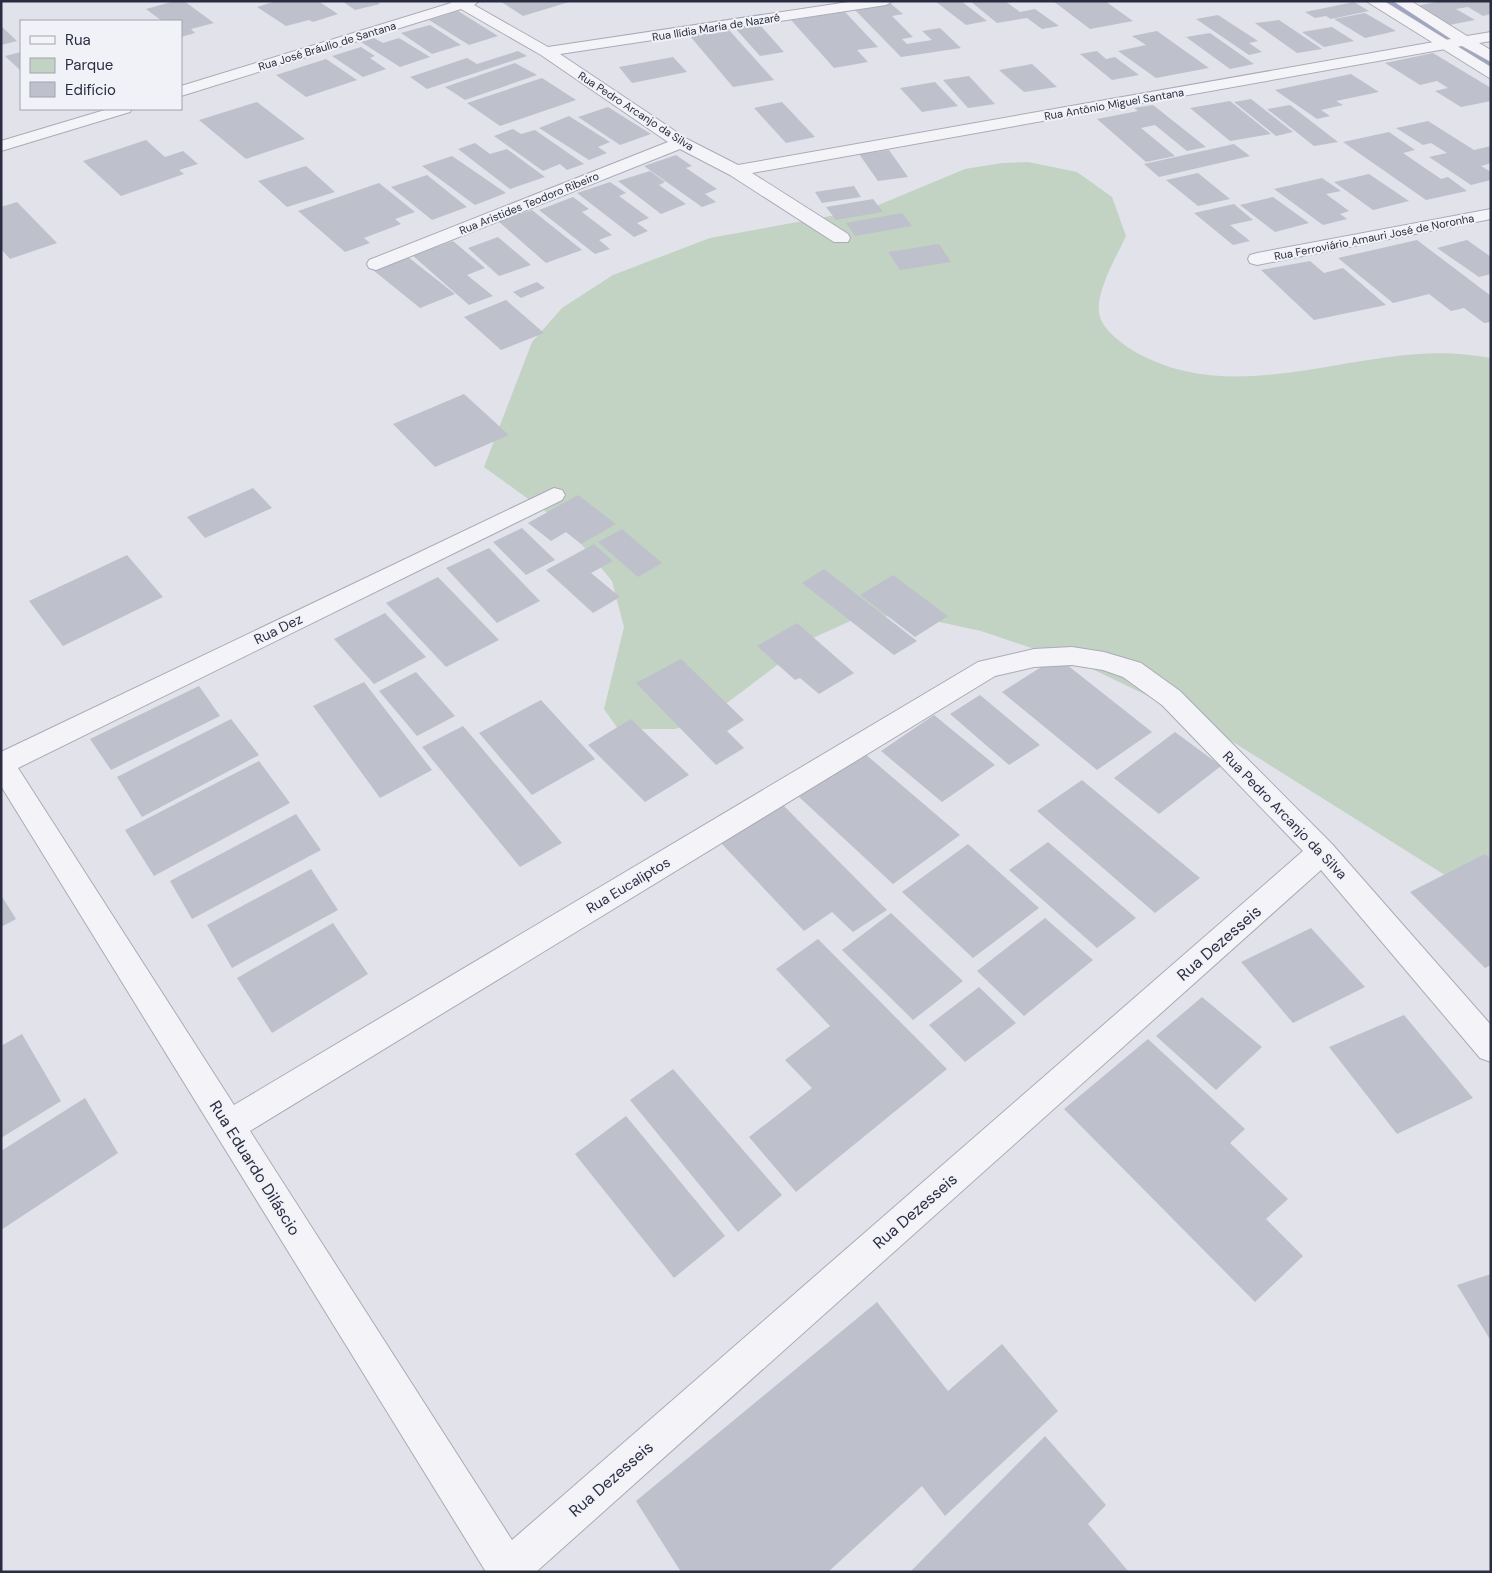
<svg xmlns="http://www.w3.org/2000/svg" width="1492" height="1573" viewBox="0 0 1492 1573" font-family="'DM Sans',sans-serif">
<style>
.green{fill:#c2d3c3}
.lines{fill:none;stroke-linecap:round;stroke-linejoin:round}
.stream{fill:#9da6c9;fill-rule:evenodd}
.building{fill:#bec0cc}
.service-casing{stroke:#aaabb7;stroke-width:2}
.minor-casing{stroke:#aaabb7;stroke-width:2}
.service{fill:#f4f4f8;fill-rule:evenodd}
.minor{fill:#f4f4f8;fill-rule:evenodd}
.labels{text-anchor:middle;dominant-baseline:central;stroke-width:4;stroke-linejoin:round;paint-order:stroke}
.far-street-label{font-size:11px;fill:#2a2c41;stroke:#f1f2f7}
.street-label{font-size:14px;fill:#2a2c41;stroke:#f1f2f7}
.near-street-label{font-size:16px;fill:#2a2c41;stroke:#f1f2f7}
</style>
<rect width="100%" height="100%" fill="#e1e2ea"/>
<path class="green" d="M1028 162 1077 172 1112 197 1126 236C1117 256 1093 295 1100 317 1104 331 1125 346 1137 353 1226 402 1325 360 1419 354 1443 352 1467 354 1491 358V904L1198 720 1088 667 981 631 907 615 857 618 813 638 707 718 675 729H618L604 709 624 627 612 581 567 527 484 467 532 342 562 308 613 275 710 238 869 209 965 169 1002 163Z"/>
<g class="lines">
<path class="stream" d="M1383 1H1393L1491 61V67Z"/>
</g>
<path class="building" d="M175 1H184L214 23 191 29 195 33 181 37V21H162L146 9Z
M276 1H318L338 14 313 22 309 20 286 26 257 7Z
M342 1H377L380 4 355 10Z
M500 1H569V2L523 16Z
M935 1H961L987 21 966 25Z
M970 1H1005L1020 12 1035 9 1059 26 1042 29 1027 18 997 23Z
M1053 1H1105L1133 21 1090 29Z
M1441 1H1488L1491 3V14L1483 16 1468 7 1456 9 1475 20 1449 25 1416 6Z
M1354 2 1369 11 1331 19 1326 16 1315 18 1305 12Z
M890 3 903 14 892 16 913 37 902 39 907 44 932 40 922 31 940 28 961 48 901 57 853 8Z
M458 11 498 36 469 45 429 20Z
M845 12 878 47 857 50 868 62 834 68 791 20Z
M1365 13 1396 31 1365 38 1334 19Z
M1218 15 1258 41 1249 43 1262 52 1249 55 1196 19Z
M1279 20 1322 49 1297 53 1255 23Z
M759 24 784 52 760 56 735 28Z
M430 25 461 45 432 54 401 33Z
M1 26 17 41 1 45Z
M1332 27 1354 41 1324 47 1302 32Z
M729 30 774 80 733 87 690 36Z
M1157 31 1209 68 1156 78 1118 51 1146 45 1132 36Z
M1210 33 1254 64 1230 69 1186 37Z
M374 38 383 43 399 38 430 57 400 67 361 42Z
M361 47 375 56 370 58 386 69 363 77 332 56Z
M518 51 527 56 427 89 410 77 467 58 477 64Z
M1097 51 1106 59 1115 57 1139 75 1112 80 1080 54Z
M21 52V71L5 56Z
M1433 53 1491 88V101L1461 107 1435 91 1448 88 1437 81 1420 85 1385 63Z
M673 57 687 72 632 83 619 67Z
M326 59 357 80 306 97 276 75Z
M515 63 537 75 465 100 445 87Z
M1032 64 1057 87 1024 92 999 70Z
M1351 74 1379 92 1336 101 1343 105 1321 110 1330 116 1317 119 1275 90Z
M969 76 995 104 968 108 943 80Z
M542 78 576 100 500 126 467 103Z
M935 82 958 106 922 112 900 88Z
M1251 99 1293 132 1276 136 1234 102Z
M1230 101 1271 134 1230 141 1190 108Z
M257 102 305 139 246 159 199 120Z
M782 102 815 137 786 143 754 108Z
M1153 105 1206 147 1187 151 1155 125 1141 128 1175 156 1146 162 1097 119 1138 111 1134 108Z
M1290 105 1338 142 1314 146 1267 109Z
M608 107 651 134 620 145 578 117Z
M569 116 610 142 598 147 607 153 589 160 539 128Z
M1428 121 1474 150 1491 146V163L1481 166 1491 172V180L1471 185 1429 157 1447 153 1431 143 1423 145 1396 128Z
M513 129 521 134 535 130 584 164 567 170 560 164 543 171 494 136Z
M1389 132 1415 150 1403 153 1441 179 1448 177 1467 191 1426 200 1343 142Z
M146 140 165 157 183 151 198 164 179 170 184 174 121 196 83 161Z
M475 143 490 154 507 149 545 177 510 189 458 149Z
M1234 144 1250 156 1159 177 1144 164Z
M889 150 908 177 878 181 859 154Z
M676 155 692 166 686 168 717 189 705 194 716 202 702 207 644 166Z
M452 156 506 193 475 205 422 166Z
M306 166 335 192 287 207 258 181Z
M650 171 665 182 659 185 686 204 661 214 618 181Z
M1198 173 1230 199 1198 206 1166 180Z
M1369 174 1409 201 1373 210 1334 182Z
M427 175 467 207 432 220 391 187Z
M1322 178 1341 191 1326 194 1349 211 1340 214 1347 219 1323 225 1274 189Z
M610 182 626 193 619 196 649 218 637 223 648 231 634 237 577 193Z
M379 183 415 212 395 219 401 224 364 238 370 243 345 252 298 211Z
M854 186 861 197 822 203 815 192Z
M573 197 589 209 582 212 612 235 599 240 610 249 595 254 539 210Z
M1273 197 1309 223 1275 232 1240 205Z
M873 199 883 212 836 220 826 207Z
M17 202 57 243 10 259 1 249V207Z
M1234 204 1253 220 1230 225 1250 241 1233 245 1194 213Z
M532 210 582 250 546 263 498 221Z
M902 213 912 226 855 236 846 223Z
M498 237 531 265 499 276 468 248Z
M1417 240 1491 296V322L1484 323 1464 308 1451 311 1429 294 1393 303 1338 258Z
M1467 240 1491 257V274L1479 277 1437 248Z
M453 241 485 268 467 275 493 296 469 305 412 255Z
M939 244 951 262 900 270 888 252Z
M408 257 455 294 420 308 373 270Z
M1310 261 1324 273 1343 268 1386 305 1314 320 1261 270Z
M537 282 545 288 521 298 513 292Z
M506 300 544 333 501 350 464 317Z
M464 394 509 435 435 467 393 424Z
M253 488 272 508 205 538 187 517Z
M578 495 616 524 581 544 566 532 551 541 528 523Z
M522 528 555 560 526 575 493 542Z
M622 529 662 563 638 577 598 542Z
M594 544 613 561 591 573 620 597 593 613 546 570Z
M489 548 540 601 497 623 446 568Z
M127 555 163 597 63 646 29 601Z
M824 569 917 641 894 655 802 583Z
M893 575 948 616 915 637 860 595Z
M438 577 499 640 446 667 386 603Z
M385 613 426 657 374 684 334 639Z
M797 623 854 673 819 694 800 678 795 680 757 646Z
M1057 657 1152 732 1097 770 1002 692Z
M681 659 744 720 727 731 744 748 716 765 636 683Z
M416 672 455 716 417 736 379 691Z
M364 682 432 770 380 798 313 706Z
M199 686 220 716 111 770 90 739Z
M980 695 1040 745 1009 765 950 714Z
M541 700 595 759 532 795 479 733Z
M934 715 995 765 942 802 881 751Z
M231 719 259 755 142 817 117 777Z
M631 719 689 775 645 802 588 745Z
M463 726 562 843 520 867 422 747Z
M1175 732 1221 766 1159 814 1114 778Z
M864 753 960 835 893 884 798 796Z
M259 761 290 803 154 876 125 830Z
M1082 780 1200 878 1155 913 1037 811Z
M783 805 887 910 853 932 832 912 804 931 721 843Z
M296 814 321 850 192 919 170 881Z
M1048 842 1136 918 1097 948 1009 870Z
M968 844 1039 908 973 958 902 892Z
M1485 854 1491 859V965L1485 968 1410 892Z
M311 869 338 910 232 968 207 925Z
M1 895 16 919 1 927Z
M891 913 963 981 913 1020 842 950Z
M1045 918 1093 960 1024 1016 977 971Z
M333 923 368 974 272 1033 237 978Z
M1311 928 1365 987 1293 1023 1241 962Z
M818 939 947 1069 796 1192 749 1137 812 1088 785 1060 830 1026 776 969Z
M979 987 1016 1023 965 1062 929 1025Z
M1202 997 1262 1047 1216 1090 1156 1036Z
M1404 1015 1473 1098 1397 1134 1329 1047Z
M22 1034 61 1101 1 1138V1046Z
M1148 1039 1245 1129 1230 1143 1288 1199 1266 1219 1303 1256 1255 1302 1064 1109Z
M673 1069 782 1195 738 1232 630 1100Z
M85 1098 118 1153 1 1230V1151Z
M626 1116 725 1236 674 1278 575 1154Z
M1491 1274V1341L1457 1285Z
M877 1302 948 1391 1002 1344 1058 1411 945 1516 922 1486 828 1572H681L636 1501Z
M1045 1436 1106 1505 1088 1524 1129 1572H910Z"/>
<g class="lines">
<g class="service-casing">
<path id="service" d="M1366 1H1384L1491 67V79Z"/>
</g>
<g class="minor-casing">
<path id="minor" d="M450 1H479L474 5 548 47 855 1H893L886 5 560 54 687 139 738 165 1451 39 1393 1H1411L1467 36 1491 32V41L1479 43 1491 50V62L1462 46 752 173 848 234 850 238 848 242H834L730 175 680 149 376 270 369 268 367 264 369 260 668 142 541 55 461 9 181 96V86L451 3Z
M108 109H132L130 112 1 151V141Z
M1491 209V219L1257 265 1250 263 1248 259 1250 255 1257 253Z
M554 488 562 490 565 495 562 500 18 768 234 1105 978 662 1034 649 1072 647 1104 652 1141 663 1180 691 1332 844 1491 1025V1062L1480 1058 1321 870 536 1572H486L1 786V752ZM1072 665 1103 670 1123 677 1162 705 1303 851 512 1540 250 1131 995 676 1034 667Z"/>
</g>
<use href="#service" class="service"/>
<use href="#minor" class="minor"/>
</g>
<g class="labels">
<g class="far-street-label">
<text transform="translate(716 27) rotate(-9)">Rua Ilídia Maria de Nazaré</text>
<text transform="translate(327 46) rotate(-17)">Rua José Bráulio de Santana</text>
<text transform="translate(1114 104) rotate(-10)">Rua Antônio Miguel Santana</text>
<text transform="translate(636 111) rotate(33)">Rua Pedro Arcanjo da Silva</text>
<text transform="translate(529 203) rotate(-22)">Rua Aristides Teodoro Ribeiro</text>
<text transform="translate(1374 237) rotate(-11)">Rua Ferroviário Amauri José de Noronha</text>
</g>
<g class="street-label">
<text transform="translate(278 629) rotate(-26)">Rua Dez</text>
<text transform="translate(1285 815) rotate(46)">Rua Pedro Arcanjo da Silva</text>
<text transform="translate(628 885) rotate(-31)">Rua Eucaliptos</text>
</g>
<g class="near-street-label">
<text transform="translate(1219 943) rotate(-41)">Rua Dezesseis</text>
<text transform="translate(255 1168) rotate(58)">Rua Eduardo Diláscio</text>
<text transform="translate(915 1211) rotate(-41)">Rua Dezesseis</text>
<text transform="translate(611 1479) rotate(-41)">Rua Dezesseis</text>
</g>
</g>
<rect width="1492" height="1573" fill="none" stroke="#2a2c41" stroke-width="5"/>
<rect x="20" y="20" width="162" height="90" fill="#f1f2f7" stroke="#a1a3ae"/>
<rect x="30" y="36" width="25" height="8" fill="#f4f4f8" stroke="#a1a3ae"/>
<text x="65" y="45" font-size="15" fill="#2a2c41">Rua</text>
<rect x="30" y="58" width="25" height="15" fill="#c2d3c3" stroke="#a1a3ae"/>
<text x="65" y="70" font-size="15" fill="#2a2c41">Parque</text>
<rect x="30" y="82" width="25" height="15" fill="#bec0cc" stroke="#a1a3ae"/>
<text x="65" y="95" font-size="15" fill="#2a2c41">Edifício</text>
</svg>
